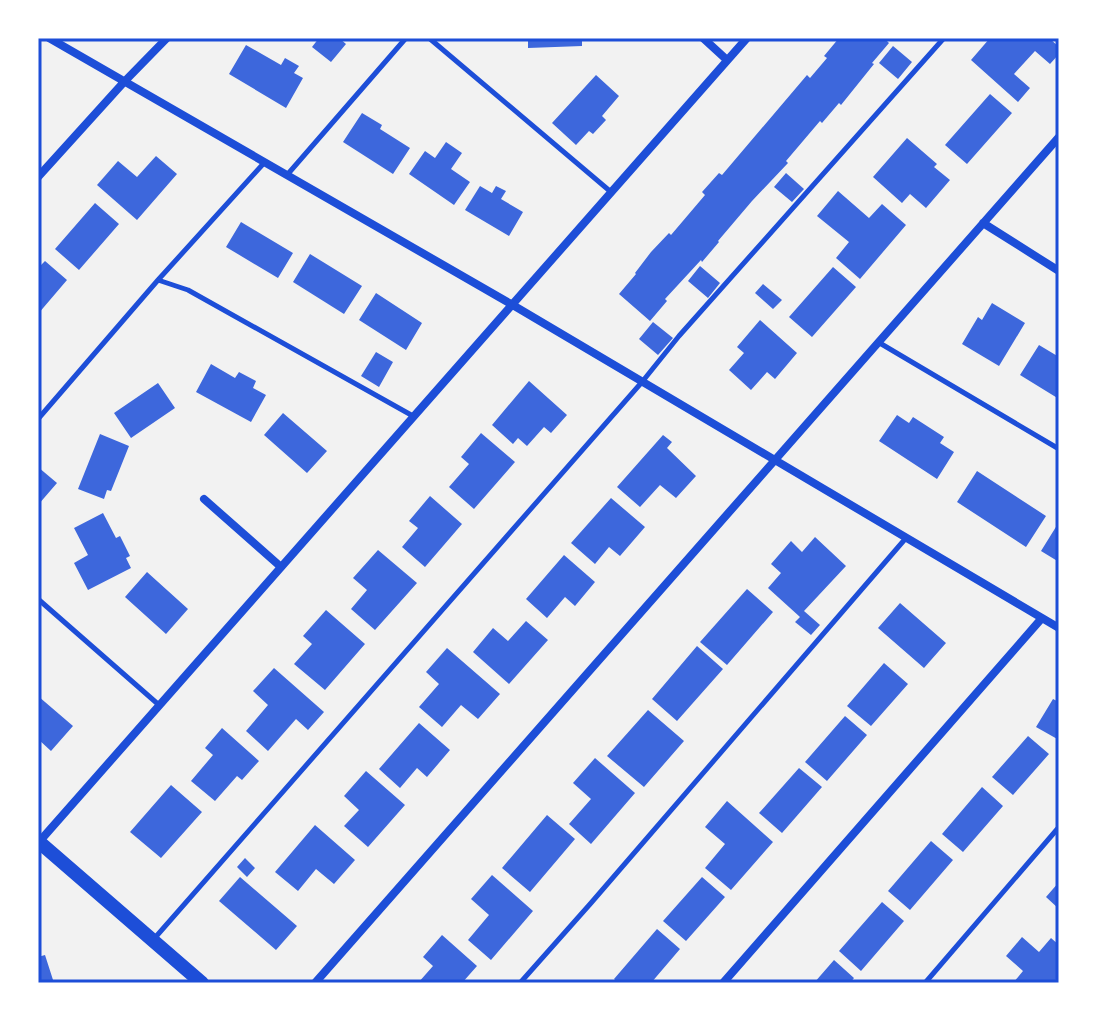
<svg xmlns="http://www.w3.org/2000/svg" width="1097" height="1021" viewBox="0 0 1097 1021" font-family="Roboto,sans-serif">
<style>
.building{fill:#3d67dc}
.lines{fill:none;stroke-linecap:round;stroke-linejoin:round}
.service{stroke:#1d4ed8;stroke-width:5}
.minor{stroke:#1d4ed8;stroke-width:8}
.tertiary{stroke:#1d4ed8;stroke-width:14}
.neatline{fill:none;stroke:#1d4ed8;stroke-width:3}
</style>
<rect width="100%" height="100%" fill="#f2f2f2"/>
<path class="building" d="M319 38H339L346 44 331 62 312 47Z
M528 38H582V46L528 48Z
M839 38H884L889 43 872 63 874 64 841 105 839 103 822 123 820 121 786 161 788 163 752 201 718 241 719 242 702 262 701 260 665 299 667 301 650 321 619 294 636 274 635 273 651 252 669 233 671 235 705 195 702 192 719 173 722 175 807 75 810 78 827 58 824 56Z
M990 38H1049L1059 47V54L1050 64 1035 51 1014 74 1030 88 1018 102 971 60Z
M246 45 281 65 285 58 299 66 294 73 303 78 286 108 229 74Z
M893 46 912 62 898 79 879 63Z
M596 75 619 96 602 116 606 120 593 134 589 131 576 145 552 123Z
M990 94 1012 113 967 164 945 145Z
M362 113 382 125 380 129 410 148 393 174 343 142Z
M907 138 937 164 934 167 950 180 926 208 910 194 902 203 873 177Z
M446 142 462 153 451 169 470 182 454 205 409 174 425 151 435 158Z
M156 156 177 174 137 220 97 185 118 161 137 177Z
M786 173 804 189 792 202 774 187Z
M480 186 492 193 496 186 506 191 501 199 523 212 509 236 465 210Z
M838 191 869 218 882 204 906 225 860 279 836 258 849 242 817 216Z
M95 203 119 224 79 270 55 249Z
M241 222 293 253 278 278 226 247Z
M310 254 362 286 344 314 293 282Z
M45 261 67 280 38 314V268Z
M700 266 720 283 708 298 688 281Z
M833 267 856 287 812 337 789 317Z
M763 284 782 300 773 309 755 293Z
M376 293 422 323 406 350 359 320Z
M992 303 1025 323 999 366 962 344 978 317 982 320Z
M760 320 797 353 775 379 767 372 751 390 729 370 744 353 737 347Z
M653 322 673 338 658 355 639 339Z
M1039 345 1059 357V399L1020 375Z
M376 352 393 362 379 387 361 376Z
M211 364 235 378 239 372 256 381 253 388 266 395 251 422 196 392Z
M529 381 567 415 551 433 544 427 527 446 518 438 513 444 492 425Z
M158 383 175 408 131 438 114 413Z
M283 413 327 451 307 473 264 435Z
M897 415 909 423 913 417 944 437 940 443 954 452 937 479 879 441Z
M481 433 515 462 474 509 449 487 469 464 461 457Z
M100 434 129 446 111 491 107 490 104 499 78 489Z
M663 435 672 442 667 448 696 476 676 498 660 485 640 507 617 487Z
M38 467 57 483 38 505Z
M977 471 1046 516 1026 547 957 502Z
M430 496 462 524 425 567 402 547 418 528 409 521Z
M611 498 645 527 620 556 609 547 595 564 571 543Z
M103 513 116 538 120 536 130 556 126 558 131 568 88 590 74 563 88 555 74 528Z
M1059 522V562L1041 551Z
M815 537 846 566 804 611 820 625 811 635 795 622 800 617 768 588 781 573 771 564 791 541 802 552Z
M378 550 417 583 375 630 351 609 367 590 353 578Z
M564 555 595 582 575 606 565 597 547 618 526 599Z
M147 572 188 609 166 634 125 597Z
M747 589 773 612 727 665 700 642Z
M900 603 946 643 924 668 878 628Z
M326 610 365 644 325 690 294 664 312 644 303 636Z
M526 621 548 640 509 684 473 652 493 628 508 641Z
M697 646 723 669 677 721 652 699Z
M447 648 500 694 478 719 461 705 442 727 419 707 439 684 426 672Z
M884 663 908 684 871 726 847 706Z
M274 668 324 712 308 730 296 719 268 751 246 731 268 705 253 691Z
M38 696 73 726 51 751 38 739Z
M1053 699 1059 702V740L1036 727Z
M648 710 684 741 644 787 607 756Z
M845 716 867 735 827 781 805 762Z
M419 723 450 750 427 777 417 768 400 788 379 769Z
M222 728 259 761 242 780 237 776 215 801 191 781 213 755 205 748Z
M1028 736 1049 754 1013 795 992 777Z
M595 758 635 793 591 844 569 824 591 799 573 783Z
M799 768 822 787 782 833 759 813Z
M366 771 405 805 368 847 344 826 359 810 344 796Z
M171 785 202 812 161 858 130 832Z
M982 787 1003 806 963 852 942 834Z
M727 801 773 842 731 890 705 868 725 844 705 827Z
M547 815 575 839 530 892 502 868Z
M315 825 355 860 334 884 316 869 298 891 275 872Z
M931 841 953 860 910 910 888 891Z
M245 858 255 868 247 877 237 867Z
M492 875 533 911 491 960 468 940 489 915 471 899Z
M240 877 297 926 276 950 219 901Z
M702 877 725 897 686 941 663 921Z
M1059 882V909L1046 897Z
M882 902 904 921 861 971 839 951Z
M657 929 680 949 651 983H618L614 979Z
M442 935 477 966 462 983H418L433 966 423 957Z
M1022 937 1039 952 1051 938 1059 945V976L1053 983H1013L1023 971 1006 956Z
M45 955 54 983H38V957Z
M834 960 854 978 850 983H814Z"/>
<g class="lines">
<path class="service" d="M429 38 611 192
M287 175 406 38
M158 280 188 290 413 416
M878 342 1059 449
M38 419 158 280 264 163
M38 599 159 705
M153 940 642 382 679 336 944 38
M520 983 591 903 906 538
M925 983 1059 827"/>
<path class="minor" d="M49 38 511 304 1059 628
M703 38 727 60
M38 177 124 82 167 38
M983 223 1059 271
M204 499 281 567
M39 842 747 38
M315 983 1059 137
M723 983 1042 618"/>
<path class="tertiary" d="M38 841 202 983"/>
</g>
<rect width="1097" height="1021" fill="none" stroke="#ffffff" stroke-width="80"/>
<rect x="40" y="40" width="1017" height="941" class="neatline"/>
</svg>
